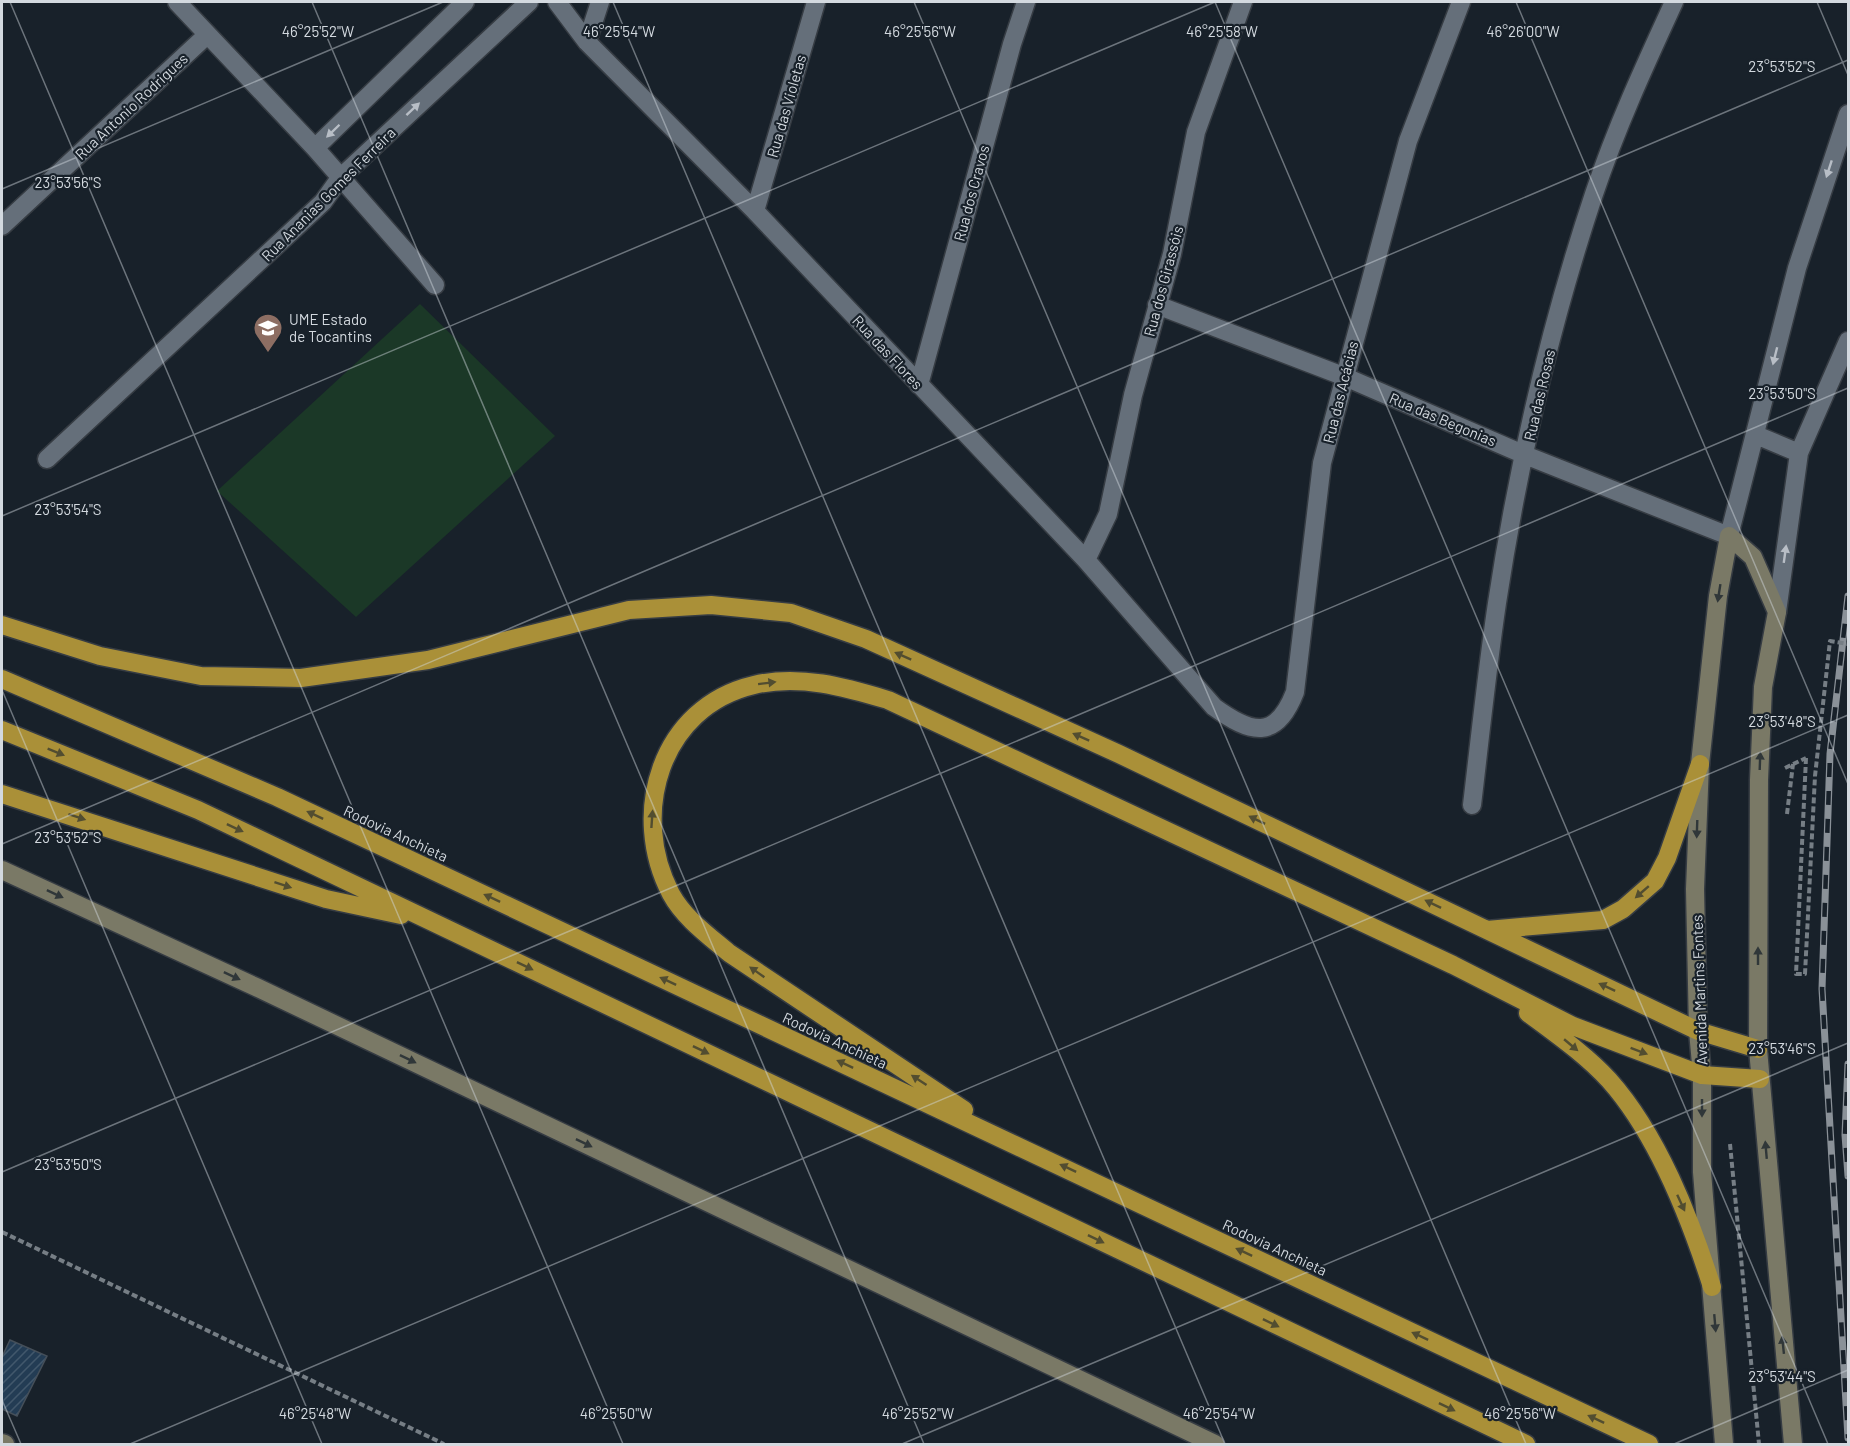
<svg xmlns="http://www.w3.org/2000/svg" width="1850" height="1446" viewBox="0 0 1850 1446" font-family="Barlow,sans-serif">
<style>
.garden{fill:#1b3827}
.building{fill:url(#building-hatch);stroke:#454f59;stroke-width:1.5}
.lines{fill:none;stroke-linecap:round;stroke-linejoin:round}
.street-casing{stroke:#363c43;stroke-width:21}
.secondary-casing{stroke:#363c43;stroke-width:21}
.highway-casing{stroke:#363c43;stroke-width:21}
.path{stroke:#767e85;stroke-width:4;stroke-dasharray:6 3;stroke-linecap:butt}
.street{stroke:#656f7a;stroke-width:18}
.secondary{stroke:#7a7966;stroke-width:18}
.highway{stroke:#aa9038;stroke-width:18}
.rail-casing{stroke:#8a9198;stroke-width:7}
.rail{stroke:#18212a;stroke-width:4.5;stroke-dasharray:14;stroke-linecap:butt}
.path-bridge{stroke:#767e85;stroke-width:4;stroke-dasharray:6 3;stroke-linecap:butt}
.oneway{fill:#b8bec6}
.oneway2{fill:#303739}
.oneway3{fill:#524d30}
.ticks{fill:none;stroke:#d3d9df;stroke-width:1.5;stroke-opacity:0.45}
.labels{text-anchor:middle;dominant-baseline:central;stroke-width:4.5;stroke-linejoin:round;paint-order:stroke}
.street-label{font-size:15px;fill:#d3d9df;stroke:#18212a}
.poi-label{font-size:15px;fill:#d3d9df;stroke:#18212a;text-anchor:start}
.ticks-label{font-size:15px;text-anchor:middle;fill:#d3d9df;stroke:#18212a;stroke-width:4.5;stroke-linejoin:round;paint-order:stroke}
</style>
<defs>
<pattern id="building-hatch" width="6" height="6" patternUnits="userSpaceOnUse" patternTransform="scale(1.5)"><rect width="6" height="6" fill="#233c54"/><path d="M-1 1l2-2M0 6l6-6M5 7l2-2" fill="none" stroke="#42586c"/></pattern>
</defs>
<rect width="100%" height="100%" fill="#18212a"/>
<path class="garden" d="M420 304 555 436 356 617 217 491Z"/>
<path class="building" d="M10 1340 47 1356 17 1416 2 1409V1357Z"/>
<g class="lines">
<g class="street-casing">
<path id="street" d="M177 2 315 148 435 285
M557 2 587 42 755 211 1086 560 1214 707C1251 734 1276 741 1295 692L1322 463 1408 141 1461 2
M587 42 600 2
M315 148 465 2
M755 211 816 2
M2 226 207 35
M1157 305 1343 376 1525 455 1729 536 1797 268 1848 114
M919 385 1012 44 1026 2
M1756 435 1799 453
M47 459 323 202 340 178 529 2
M1086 560 1108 514 1133 395 1172 254 1196 132 1243 2
M1777 612 1799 453 1848 341
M1472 805C1480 738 1487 670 1497 603 1518 465 1550 326 1594 194 1616 128 1645 65 1674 2"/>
</g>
<g class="secondary-casing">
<path id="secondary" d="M1729 536 1753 557 1777 612 1763 687 1759 780 1758 1049 1793 1444
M2 870 256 987 1215 1444
M2 1443 5 1444
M1724 1444 1702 1172V1075L1698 1031 1695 889 1700 764 1718 596 1729 536"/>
</g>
<g class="highway-casing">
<path id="highway" d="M2 625 100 656 201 676 301 678 428 660 629 610 711 605 791 613 866 639 1119 754 1698 1031 1758 1049
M2 679 277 797 1649 1444
M2 730 198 810 1526 1444
M2 794 326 899 401 915
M1487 930 1603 920 1623 909 1655 881 1667 858 1700 764
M1528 1013C1556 1034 1585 1054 1609 1080 1658 1135 1690 1218 1712 1287
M964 1110 729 953C709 936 684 918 671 894 629 814 660 707 754 685 799 674 845 687 888 700L1453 965 1573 1026 1702 1075 1760 1079"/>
</g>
<path class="path" d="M1785 768 1806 758
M1787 814 1793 764
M1730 1144 1759 1444
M2 1232 444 1444"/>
<use href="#street" class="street"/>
<use href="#secondary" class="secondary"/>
<use href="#highway" class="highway"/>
<g class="rail-casing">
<path id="rail" d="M1848 596 1830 754 1822 989 1848 1438
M1848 1064 1845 1135 1848 1176"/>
</g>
<use href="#rail" class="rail"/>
<path class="path-bridge" d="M1806 758 1796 974H1805L1815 776 1830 641 1848 644"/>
</g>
<defs><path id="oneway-solid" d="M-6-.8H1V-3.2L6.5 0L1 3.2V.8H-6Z" transform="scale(1.5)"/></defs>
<g class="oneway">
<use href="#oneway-solid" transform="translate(413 109) rotate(-43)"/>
<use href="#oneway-solid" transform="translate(333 131) rotate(136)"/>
<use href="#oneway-solid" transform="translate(1829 169) rotate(108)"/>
<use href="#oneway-solid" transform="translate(1775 356) rotate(104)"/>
<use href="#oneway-solid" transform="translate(1785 554) rotate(-82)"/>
</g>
<g class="oneway2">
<use href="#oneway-solid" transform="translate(1719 593) rotate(99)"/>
<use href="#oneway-solid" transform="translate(1760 761) rotate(-88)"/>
<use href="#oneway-solid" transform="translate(1697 829) rotate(92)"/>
<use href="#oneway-solid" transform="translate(55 894) rotate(25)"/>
<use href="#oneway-solid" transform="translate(1758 956) rotate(-90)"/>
<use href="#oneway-solid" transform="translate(232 976) rotate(25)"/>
<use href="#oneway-solid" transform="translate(408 1059) rotate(26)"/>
<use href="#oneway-solid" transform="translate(1702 1108) rotate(90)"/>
<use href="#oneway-solid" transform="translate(584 1143) rotate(26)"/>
<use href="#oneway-solid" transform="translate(1766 1150) rotate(-95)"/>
<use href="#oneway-solid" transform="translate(1715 1323) rotate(85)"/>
<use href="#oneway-solid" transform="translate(1783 1345) rotate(-96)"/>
</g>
<g class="oneway3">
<use href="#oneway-solid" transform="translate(903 656) rotate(-156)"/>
<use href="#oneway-solid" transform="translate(767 683) rotate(-7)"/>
<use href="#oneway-solid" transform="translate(1081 737) rotate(-156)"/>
<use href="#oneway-solid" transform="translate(56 752) rotate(22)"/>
<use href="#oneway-solid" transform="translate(315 815) rotate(-155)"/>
<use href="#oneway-solid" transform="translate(77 817) rotate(18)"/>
<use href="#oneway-solid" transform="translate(652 819) rotate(-86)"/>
<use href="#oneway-solid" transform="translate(1257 820) rotate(-154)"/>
<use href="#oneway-solid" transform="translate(235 828) rotate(25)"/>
<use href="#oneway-solid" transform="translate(283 885) rotate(18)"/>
<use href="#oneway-solid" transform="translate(1642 892) rotate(139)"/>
<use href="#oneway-solid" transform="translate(492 898) rotate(-155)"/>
<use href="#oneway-solid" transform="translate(1433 904) rotate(-154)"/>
<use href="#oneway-solid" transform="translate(525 966) rotate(26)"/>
<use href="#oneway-solid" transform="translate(757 972) rotate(-145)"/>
<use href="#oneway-solid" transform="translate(668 981) rotate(-155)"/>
<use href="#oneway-solid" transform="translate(1607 987) rotate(-155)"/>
<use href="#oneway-solid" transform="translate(1571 1045) rotate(40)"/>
<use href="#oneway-solid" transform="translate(701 1050) rotate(26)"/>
<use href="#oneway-solid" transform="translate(1639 1051) rotate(21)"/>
<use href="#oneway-solid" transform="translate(845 1064) rotate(-155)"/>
<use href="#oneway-solid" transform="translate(919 1080) rotate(-147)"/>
<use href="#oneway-solid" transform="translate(1068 1168) rotate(-155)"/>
<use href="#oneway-solid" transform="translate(1681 1203) rotate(65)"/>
<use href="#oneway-solid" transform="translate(1096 1239) rotate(26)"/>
<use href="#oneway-solid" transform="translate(1244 1252) rotate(-155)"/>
<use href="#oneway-solid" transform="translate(1271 1323) rotate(26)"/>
<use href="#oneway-solid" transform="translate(1420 1336) rotate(-155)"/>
<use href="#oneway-solid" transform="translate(1447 1407) rotate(26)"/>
<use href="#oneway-solid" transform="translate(1596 1419) rotate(-155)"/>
</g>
<path class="ticks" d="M10 2 623 1444M312 2 924 1444M613 2 1225 1444M914 2 1526 1444M1215 2 1828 1444M1516 2 1848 784M1817 2 1848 75M2 189 443 2M2 516 1215 2M2 690 322 1444M2 844 1848 60M2 1172 1848 388M2 1400 21 1444M130 1444 1848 715M902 1444 1848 1043M1674 1444 1848 1370"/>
<defs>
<g id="school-pin" transform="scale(1.5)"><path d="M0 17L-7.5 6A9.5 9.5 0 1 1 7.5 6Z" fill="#8d6e63" stroke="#18212a"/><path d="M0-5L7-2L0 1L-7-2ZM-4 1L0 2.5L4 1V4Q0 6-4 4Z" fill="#fff"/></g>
</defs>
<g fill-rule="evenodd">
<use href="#school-pin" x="268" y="328"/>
</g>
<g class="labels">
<g class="street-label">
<text transform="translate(131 106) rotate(-43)">Rua Antonio Rodrigues</text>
<text transform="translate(786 106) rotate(-74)">Rua das Violetas</text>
<text transform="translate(971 193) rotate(-75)">Rua dos Cravos</text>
<text transform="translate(328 194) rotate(-45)">Rua Ananias Gomes Ferreira</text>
<text transform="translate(1163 281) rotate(-75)">Rua dos Girassóis</text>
<text transform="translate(888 352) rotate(47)">Rua das Flores</text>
<text transform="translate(1340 392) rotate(-76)">Rua das Acácias</text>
<text transform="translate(1539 395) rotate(-77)">Rua das Rosas</text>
<text transform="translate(1443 419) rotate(23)">Rua das Begonias</text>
<text transform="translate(396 833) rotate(25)">Rodovia Anchieta</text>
<text transform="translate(1699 990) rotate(-92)">Avenida Martins Fontes</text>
<text transform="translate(835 1040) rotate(25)">Rodovia Anchieta</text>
<text transform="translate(1275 1247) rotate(25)">Rodovia Anchieta</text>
</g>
<g class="poi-label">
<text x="289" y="319">UME Estado<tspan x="289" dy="17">de Tocantins</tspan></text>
</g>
</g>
<g class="ticks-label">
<text x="318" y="37">46°25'52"W</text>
<text x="619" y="37">46°25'54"W</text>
<text x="920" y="37">46°25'56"W</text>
<text x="1222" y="37">46°25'58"W</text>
<text x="1523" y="37">46°26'00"W</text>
<text x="1782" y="72">23°53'52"S</text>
<text x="68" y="188">23°53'56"S</text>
<text x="1782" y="399">23°53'50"S</text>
<text x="68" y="515">23°53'54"S</text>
<text x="1782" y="727">23°53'48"S</text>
<text x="68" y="843">23°53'52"S</text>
<text x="1782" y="1054">23°53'46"S</text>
<text x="68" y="1170">23°53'50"S</text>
<text x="1782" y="1382">23°53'44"S</text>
<text x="315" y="1419">46°25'48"W</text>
<text x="616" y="1419">46°25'50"W</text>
<text x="918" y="1419">46°25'52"W</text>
<text x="1219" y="1419">46°25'54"W</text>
<text x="1520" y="1419">46°25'56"W</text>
</g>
<rect width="1850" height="1446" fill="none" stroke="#d3d9df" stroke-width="6"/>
</svg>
